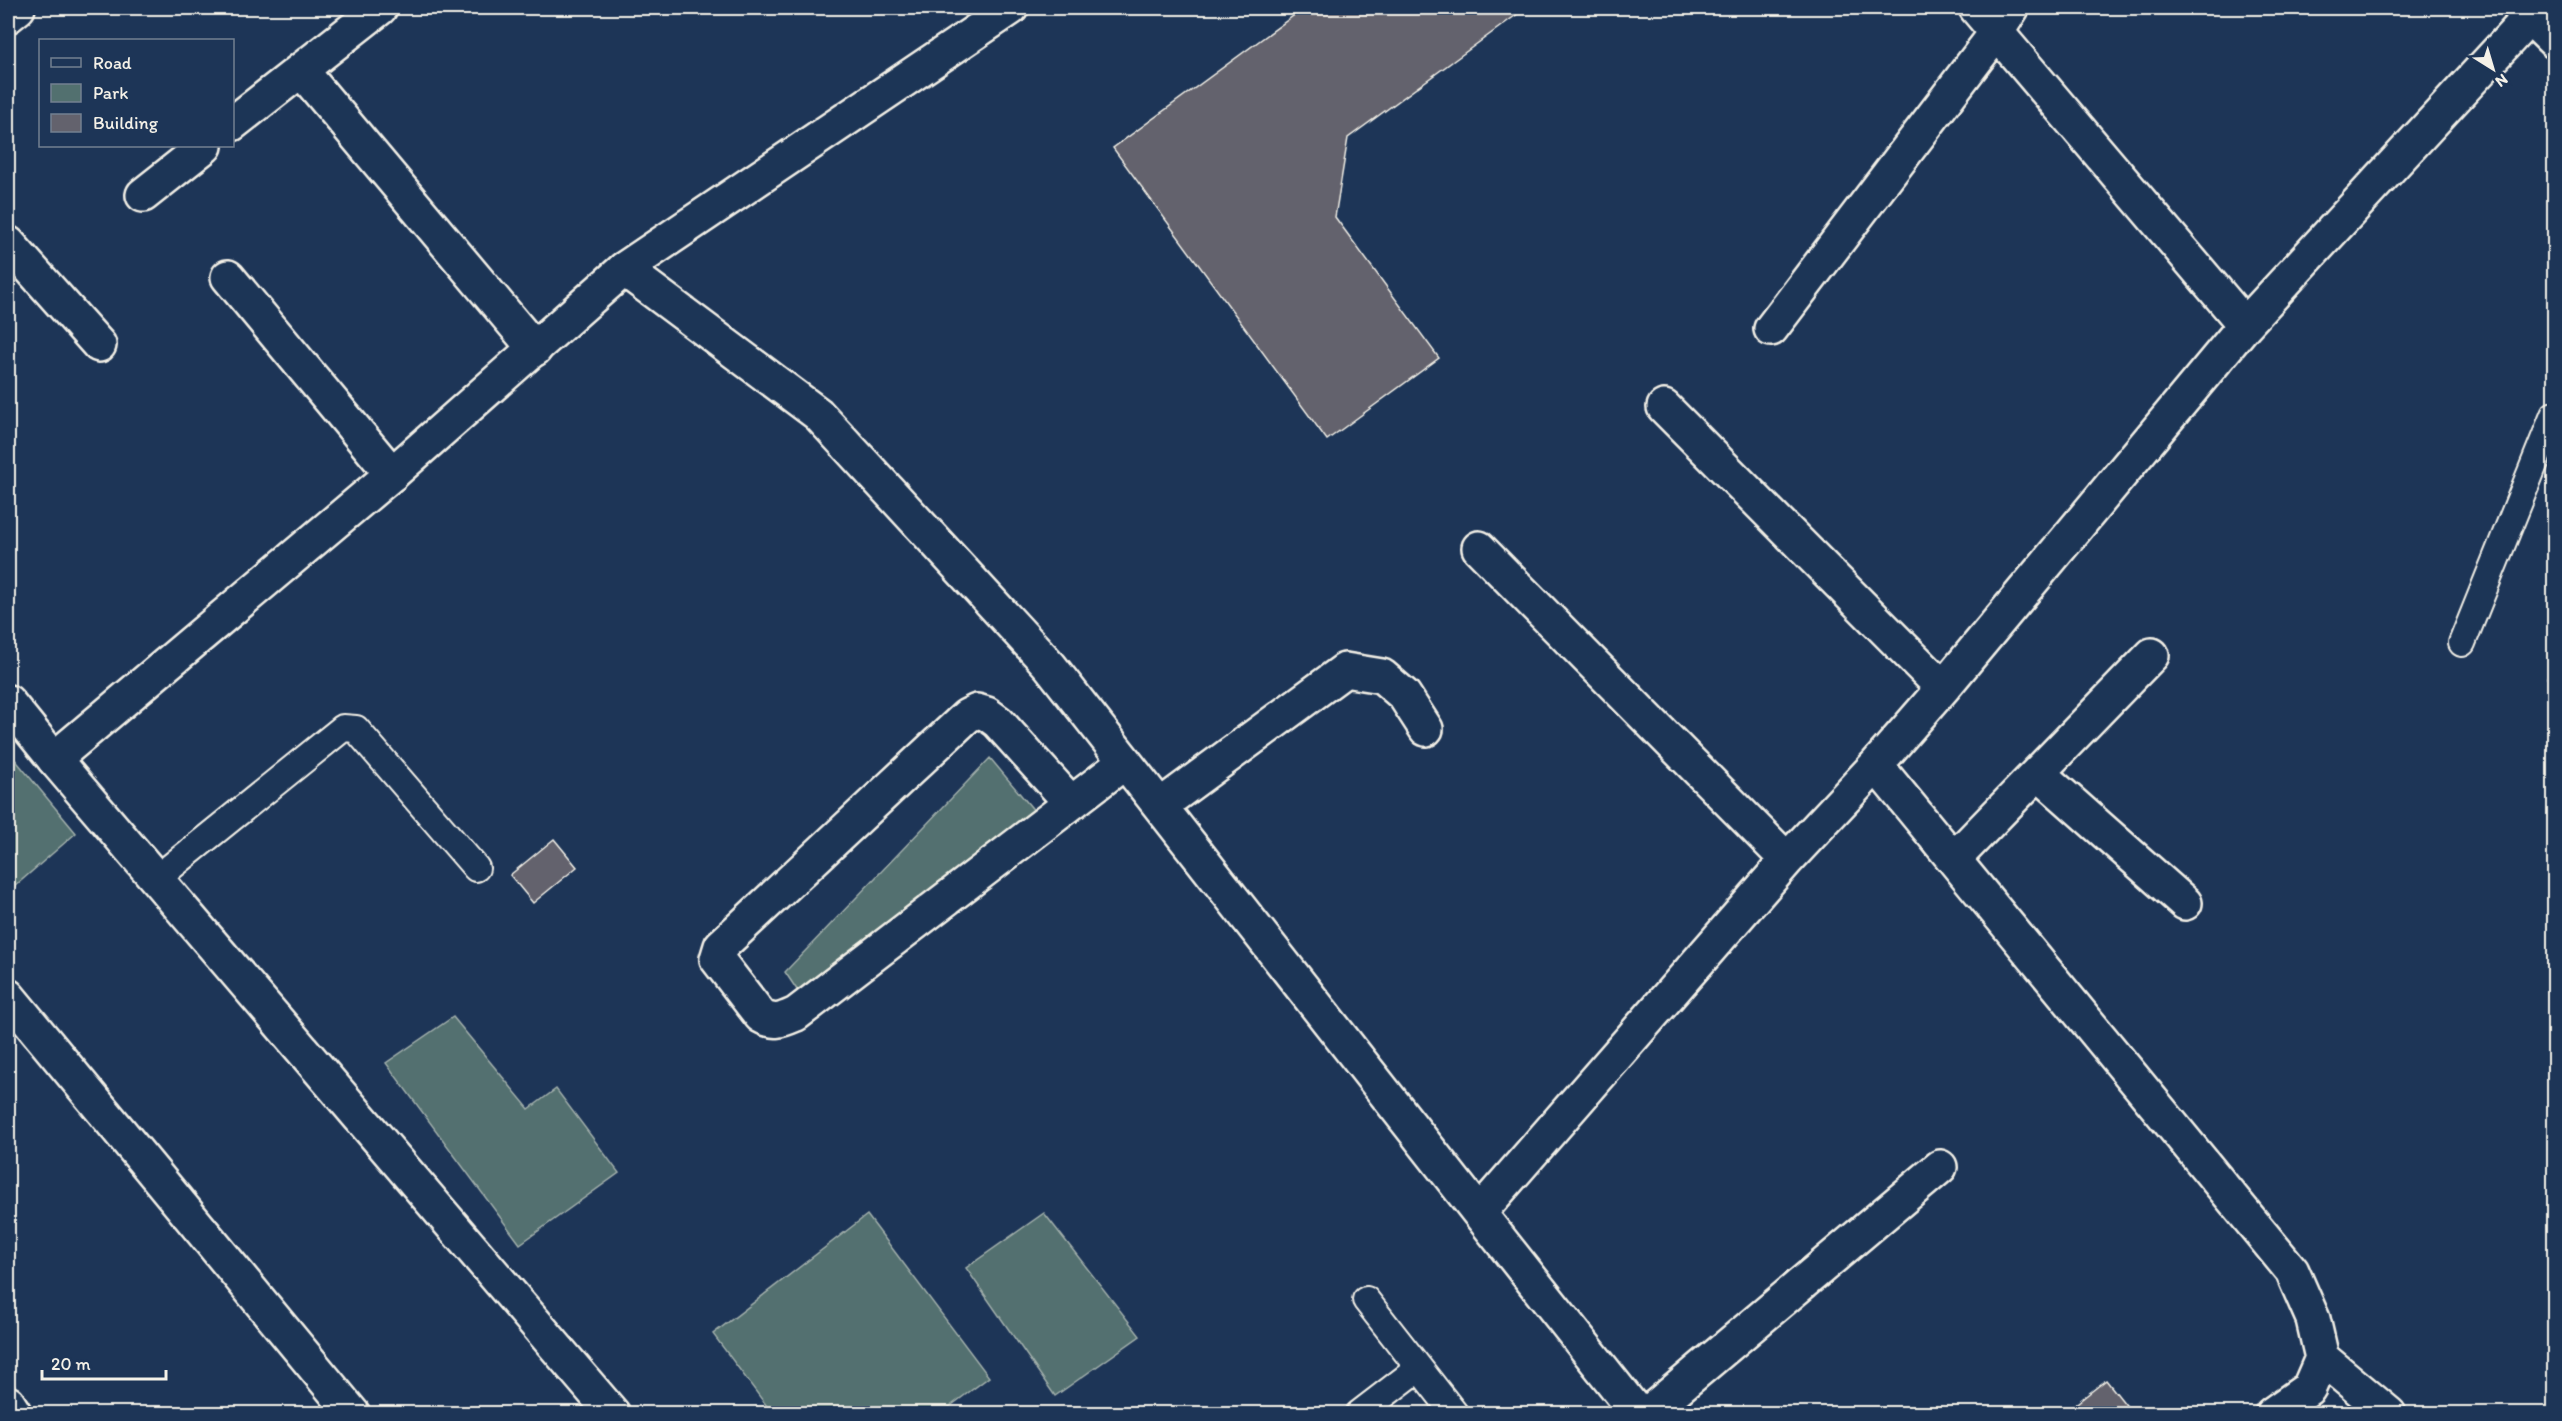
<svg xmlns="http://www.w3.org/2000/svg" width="2562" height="1421" viewBox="0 0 2562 1421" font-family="Itim,sans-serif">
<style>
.green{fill:#52706f;stroke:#a3b0ac;stroke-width:1.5}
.building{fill:#63626d;stroke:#f4f1e8;stroke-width:1.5}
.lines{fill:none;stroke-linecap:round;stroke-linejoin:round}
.lane-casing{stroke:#f4f1e8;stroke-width:30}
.street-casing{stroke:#f4f1e8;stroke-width:38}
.secondary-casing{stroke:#f4f1e8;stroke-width:38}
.lane{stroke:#1d3557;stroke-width:26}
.street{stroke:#1d3557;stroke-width:33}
.secondary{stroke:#1d3557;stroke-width:33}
</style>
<rect width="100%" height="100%" fill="#1d3557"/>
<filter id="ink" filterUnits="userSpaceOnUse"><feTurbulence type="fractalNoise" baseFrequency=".0167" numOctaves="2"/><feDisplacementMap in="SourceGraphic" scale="12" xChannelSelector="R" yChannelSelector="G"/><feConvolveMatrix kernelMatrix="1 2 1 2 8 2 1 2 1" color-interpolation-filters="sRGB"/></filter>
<g filter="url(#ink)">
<path class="green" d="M8 751 76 833 8 892Z
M990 758 1036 813 814 1015 785 972Z
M453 1017 529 1109 556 1089 619 1173 520 1244 386 1063Z
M1044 1213 1140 1336 1055 1396 966 1268Z
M867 1215 989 1377 941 1413H772L713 1334Z"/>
<path class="building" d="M1304 8H1514L1519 13 1348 138 1335 217 1439 358 1327 440 1113 148Z
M2554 653V680L2547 678Z
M554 839 577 867 533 903 510 875Z
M2106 1380 2133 1414H2063Z"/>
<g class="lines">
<g class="lane-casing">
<path id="lane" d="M2462 643 2554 415
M156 879 343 728 356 729 476 868
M1366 1300 1455 1414
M1359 1414 1419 1368"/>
</g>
<g class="street-casing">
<path id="street" d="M1976 8 2245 325
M8 16 18 8
M301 70 535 349
M232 124 380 8
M143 195 205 146
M8 243 99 345
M624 269 818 414 1050 666 1479 1213
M228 277 392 474
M1771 329 1997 32 2012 8
M1664 407 1943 688
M1479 548 1787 860
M54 759 613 1414
M1876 765 2292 1271 2313 1319 2322 1358 2309 1388 2272 1414
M2038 773 2185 903
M1071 803 998 722 987 714 977 711 967 716 721 946 717 959 761 1016C775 1024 782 1020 796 1014L1125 762
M1160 806 1345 670 1382 676 1404 695 1426 729
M1954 859 2152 655
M8 996 353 1414
M2322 1358 2389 1414
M8 1403 15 1414
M1638 1414 1479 1213 1787 860 1876 765 1943 688 2245 325 2538 8
M1647 1414 1940 1167"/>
</g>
<g class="secondary-casing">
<path id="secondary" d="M2520 8 2554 41
M8 702 54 759 392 474 624 269 1011 8"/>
</g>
<use href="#lane" class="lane"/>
<use href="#street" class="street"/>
<use href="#secondary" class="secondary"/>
</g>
</g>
<rect width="2562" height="1421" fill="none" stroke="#1d3557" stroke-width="30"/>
<rect x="15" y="15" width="2532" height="1391" fill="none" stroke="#f4f1e8" stroke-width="2" filter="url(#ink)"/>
<rect x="39" y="39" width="195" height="108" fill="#1d3557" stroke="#738091" stroke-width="1.5"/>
<rect x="51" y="58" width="30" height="9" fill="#1d3557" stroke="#738091" stroke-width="1.5"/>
<text x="93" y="69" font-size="18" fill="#f4f1e8">Road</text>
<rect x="51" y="84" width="30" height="18" fill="#52706f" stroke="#738091" stroke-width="1.5"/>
<text x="93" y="99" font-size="18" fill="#f4f1e8">Park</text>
<rect x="51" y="114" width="30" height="18" fill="#63626d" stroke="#738091" stroke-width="1.5"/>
<text x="93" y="129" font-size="18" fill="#f4f1e8">Building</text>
<g transform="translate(2493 69) rotate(143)" stroke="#1d3557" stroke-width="4.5" paint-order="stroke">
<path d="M0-4.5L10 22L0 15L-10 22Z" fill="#f4f1e8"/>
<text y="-9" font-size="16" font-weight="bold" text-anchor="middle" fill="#f4f1e8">N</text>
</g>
<path d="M42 1370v9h124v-9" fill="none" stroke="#f4f1e8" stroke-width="3"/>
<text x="51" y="1370" font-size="18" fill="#f4f1e8" stroke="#1d3557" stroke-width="4.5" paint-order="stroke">20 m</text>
</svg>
